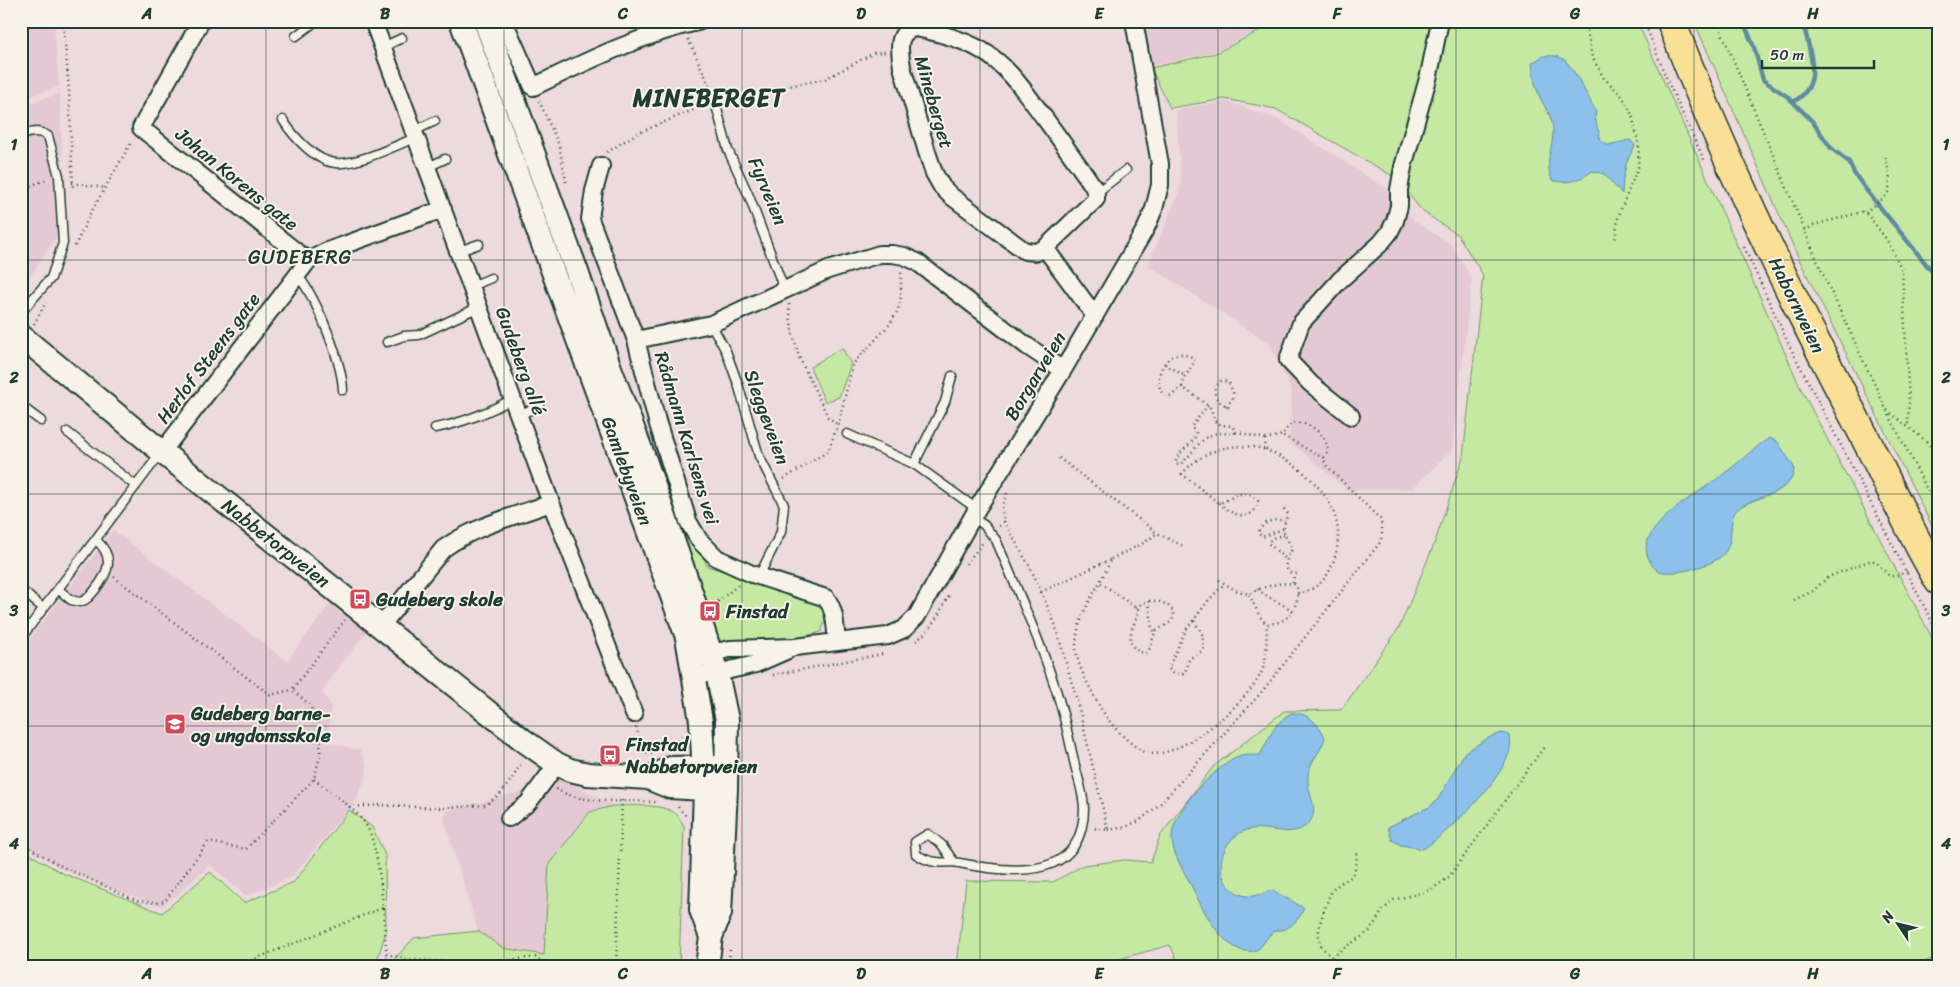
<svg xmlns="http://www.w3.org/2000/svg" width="1960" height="987" viewBox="0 0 1960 987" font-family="Sriracha,sans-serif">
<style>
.built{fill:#e4c9d4}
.green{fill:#c5e9a2;stroke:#72936b}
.water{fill:#8dc0ea;stroke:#618ca1}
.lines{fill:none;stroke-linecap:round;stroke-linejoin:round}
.stream{stroke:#618ca1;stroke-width:4.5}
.lane-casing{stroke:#1f3d34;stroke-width:11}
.street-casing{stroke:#1f3d34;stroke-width:20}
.secondary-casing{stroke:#1f3d34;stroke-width:26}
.highway-casing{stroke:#1f3d34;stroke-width:31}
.path{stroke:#1f3d34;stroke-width:2.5;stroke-dasharray:1 4;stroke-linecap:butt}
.lane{stroke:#f7f3e8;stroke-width:8}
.street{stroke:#f7f3e8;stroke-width:16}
.secondary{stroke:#f7f3e8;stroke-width:22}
.highway{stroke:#fadf96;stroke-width:28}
.grid{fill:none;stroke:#1f3d34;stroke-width:1;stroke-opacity:0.55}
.labels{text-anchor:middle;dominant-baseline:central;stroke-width:4;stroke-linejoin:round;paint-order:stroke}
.street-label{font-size:19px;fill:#1f3d34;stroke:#f7f3e8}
.poi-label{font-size:19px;font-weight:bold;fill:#1f3d34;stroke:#f7f3e8;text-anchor:start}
.neighbourhood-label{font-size:20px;letter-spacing:1px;fill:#1f3d34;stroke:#f7f3e8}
.district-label{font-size:24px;font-weight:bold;letter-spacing:1px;fill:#1f3d34;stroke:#f7f3e8}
.neatline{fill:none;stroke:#1f3d34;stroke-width:2}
.grid-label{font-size:16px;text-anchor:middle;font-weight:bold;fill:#1f3d34}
</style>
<rect width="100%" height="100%" fill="#ecdadc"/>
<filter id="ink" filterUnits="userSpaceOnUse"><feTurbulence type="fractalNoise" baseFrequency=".02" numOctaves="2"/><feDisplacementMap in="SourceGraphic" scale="10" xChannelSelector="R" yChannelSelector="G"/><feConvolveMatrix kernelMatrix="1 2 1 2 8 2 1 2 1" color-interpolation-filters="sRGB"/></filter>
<g filter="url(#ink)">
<path class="built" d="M21 21H54L59 87 21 99Z
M1142 21H1275L1215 52 1151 66Z
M60 93 64 226 21 290V106Z
M1227 101 1278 119 1393 193 1414 221 1452 245 1472 279 1452 450 1413 488 1348 490 1289 441 1292 392 1270 344 1148 265 1179 192 1181 181 1176 110Z
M113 530 287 661 334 599 369 628 324 688 323 693 331 706 327 742 360 750 367 765 366 777 356 800 292 877 245 896 210 865 162 907 64 870 21 844V650Z
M543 767 613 806 590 812 544 955 503 948 478 931 444 819 447 811 528 790Z"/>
<path class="green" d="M1279 21H1637L1802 391 1939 651V956L1914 966H1180L1170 945 1094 966H957L966 881 1053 882 1084 865 1124 860 1151 862 1160 836 1213 767 1284 711 1341 710 1399 628 1435 542 1463 457 1483 275 1458 235 1422 211 1396 178 1276 109 1225 99 1170 108 1151 68 1216 53Z
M1694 21H1939V540L1798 257Z
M842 348 851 364 839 397 825 402 810 367Z
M686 524 696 537 707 566 811 598 822 605 826 619 821 632 738 653 723 660 677 527Z
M613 806C630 806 666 802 678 816 680 819 682 823 684 826L679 966H390L391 963 414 938 478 931 503 948 544 955 549 864 590 812Z
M349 810 372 827 385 855 386 932 375 966H21V849L62 873 162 913 210 872 244 903 294 882Z"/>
<path class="water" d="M1543 56C1548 56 1555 55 1559 57 1572 60 1588 99 1596 111L1595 118 1601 141 1608 145 1630 140 1635 145 1627 161 1623 179 1622 194 1604 174 1592 171C1582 180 1564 185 1552 180 1544 159 1553 150 1553 130 1553 115 1541 104 1537 90 1534 82 1533 72 1532 63Z
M1769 438 1777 441 1794 467C1795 494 1755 496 1739 508 1724 519 1740 547 1716 560 1704 567 1678 574 1664 572 1659 572 1655 569 1652 565 1642 549 1646 541 1656 527 1673 506 1700 492 1721 476 1738 464 1752 449 1769 438Z
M1291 713C1307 712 1318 723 1325 737 1321 755 1306 762 1308 783 1309 796 1320 812 1308 824 1290 842 1263 821 1242 832 1215 845 1212 888 1246 896 1254 897 1265 893 1272 890L1304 908C1301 916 1295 924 1287 928 1283 931 1277 929 1273 932 1266 937 1262 949 1254 951 1224 957 1200 904 1190 883 1183 870 1174 856 1172 841 1168 814 1217 763 1241 756 1247 754 1254 756 1260 755 1270 738 1273 723 1291 713Z
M1502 733 1509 735C1523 764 1446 835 1423 849L1401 845 1392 840 1388 827 1429 807 1438 799 1465 752 1492 736Z"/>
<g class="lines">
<path class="stream" d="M1743 21 1754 47 1763 80 1788 97 1812 121 1831 148 1849 162 1854 173 1867 191 1939 280
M1793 102C1826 84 1808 50 1803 21"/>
<g class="lane-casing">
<path id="lane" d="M296 36 316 21
M383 47 402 38
M717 109 728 150 749 196 784 289
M283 120C293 136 316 162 336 163 357 165 397 145 417 137
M414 131 435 121
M21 135C31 132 38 130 48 136L59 176 63 243 51 278 21 312
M428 167 445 159
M1096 193 1126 170
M459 251 479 244
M297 275C316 296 342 362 343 390
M472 286 491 278
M711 324 726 351 738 384 759 456 784 505 781 532 759 576
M387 342 404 336 419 335 479 307
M21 406 41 421
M519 415 539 406
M435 428C459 424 493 411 513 398
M67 432 136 486
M847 434 914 464 977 509
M914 464 945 402 952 376
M58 589 71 600 80 602C87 600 90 596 95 590 109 572 115 557 96 540
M21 590 43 608
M21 638 160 454
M954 862C939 863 929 863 916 854L915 842 928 834 942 845 954 862C988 869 1051 881 1074 846 1081 836 1084 820 1084 809 1084 794 1077 776 1074 761 1068 735 1063 709 1054 684 1038 635 1016 587 996 540L984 525 973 518"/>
</g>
<g class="street-casing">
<path id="street" d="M201 21 141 128 308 261
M373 21 551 503 634 714
M504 21 533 87C589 60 640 35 701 21
M915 28C936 32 962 39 981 50 1009 66 1027 95 1046 120 1062 142 1078 164 1093 186L1096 193V199L1045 248 1037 252 1025 251 951 196 942 187 934 173 927 152 902 67C900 52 895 32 915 28Z
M601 166 594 191 590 219 636 340 657 421 688 521 699 540 717 558 752 574 826 598C836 611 835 627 837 642
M1045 248 1095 316
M636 340 711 324 828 270 880 254H892L904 256 917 262 1027 346 1063 370
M1351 416 1311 384 1288 360 1301 323 1340 280 1380 244 1389 233 1395 221 1399 206V190L1403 167 1429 75 1440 21
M162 452 308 261 325 252 443 209
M381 626 443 549C474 526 515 516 551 503
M701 655 730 649 795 647 888 636 904 629 917 616 977 509 1063 370 1146 228 1154 209 1160 185V164L1134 21
M695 675 717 673 756 664 788 650
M509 818 528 803 557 764"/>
</g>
<g class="secondary-casing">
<path id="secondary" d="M461 21 687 637 701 721 705 790 701 910 711 937
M485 21 577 272 610 368 646 463 691 592 717 673 727 720 726 789 720 913 711 937 707 966
M21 336 162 452 523 740 557 764 570 770 588 774 648 778 670 787 720 790
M648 778 671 768 718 767"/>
</g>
<g class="highway-casing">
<path id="highway" d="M1671 21C1724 160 1790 294 1859 426 1886 477 1909 531 1939 581"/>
</g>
<path class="path" d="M63 21 69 90 73 189
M1585 21 1592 57 1604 78 1621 95 1627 104 1632 115 1639 146 1638 167 1618 217 1615 242
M1644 21 1667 80 1705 162
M1717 21 1822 272 1886 409 1939 513
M688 39 716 100
M722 99 825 79 874 53 885 52
M539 101 559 145 567 186
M607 152 636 134 707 104
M72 183 106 188
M21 189 48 179
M1866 213C1871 206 1878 203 1884 198 1895 188 1887 167 1885 155
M1805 231 1814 225 1862 212 1868 215 1887 240 1902 270 1909 402 1908 426
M75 246 90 214 132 141
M1744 247 1789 345 1939 635
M789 304 792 331 799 357 828 417 837 424
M34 324 46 302
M1165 364 1185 376
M1182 387 1185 377 1195 361 1192 357C1188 356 1184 354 1180 354 1162 356 1152 382 1164 395L1171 396 1182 387 1210 407 1215 421 1221 425 1232 426 1236 432C1257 435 1259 442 1282 435
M1208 405 1191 427 1196 432C1195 446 1175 451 1176 464L1179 465C1192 456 1199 438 1214 434 1221 432 1227 434 1234 434L1236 432
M1226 406 1232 400 1233 393 1229 383 1222 380 1215 387C1213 401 1222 403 1232 409
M1887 410 1926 441 1931 447 1939 466
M1265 439 1266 450C1312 470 1354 512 1332 565 1326 581 1315 590 1298 593L1297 587 1294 584C1279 581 1261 588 1248 594 1255 603 1258 618 1267 624 1287 623 1296 612 1298 593
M1059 458 1157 533
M784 479 828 451 838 425 853 364 889 325 898 310 901 297V272
M1219 503C1232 515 1252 525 1258 501 1242 485 1234 499 1219 503L1182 474C1202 450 1235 440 1266 450
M1284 509 1288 514C1280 533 1285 533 1292 549 1286 560 1281 568 1294 575
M1004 521 1032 571 1055 624 1078 704 1108 830 1093 828
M999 526 1004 521 1002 506 1008 491
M1283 529 1262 537 1258 533C1263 522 1273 518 1285 521
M1284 535 1272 538 1268 543 1286 559
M1111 559 1144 543 1157 533 1185 547
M966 564 984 541
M114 577 270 695 292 690
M1219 580 1235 590 1248 594
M1101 583 1136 608 1138 609C1139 620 1128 627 1131 645L1139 652 1146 653 1150 648 1155 632C1163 625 1174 625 1174 612 1164 599 1148 597 1136 608
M1293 583 1294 575 1298 573
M1258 589C1268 599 1282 603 1293 611
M1041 592 1111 559C1100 587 1078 612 1076 643 1075 661 1086 680 1094 696 1105 717 1113 728 1131 743 1135 746 1139 750 1144 752 1176 765 1249 701 1261 673 1268 659 1266 640 1267 624
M1794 600 1813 591 1828 577 1872 560 1877 563 1889 576H1896L1908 571
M1149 601 1152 628 1155 632
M714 605 738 585
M1194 621 1202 633 1204 650 1189 659 1187 668 1183 674 1173 673 1169 669 1170 664 1186 630 1208 601 1224 584
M916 641C932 630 940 611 949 595
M773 675 883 654
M636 727 643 753 654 754
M675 750 683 735
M314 779C330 792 351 805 364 822 382 846 384 926 387 959L381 966
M556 789C582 805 625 800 656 802
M349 807 381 805 440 808 486 805 500 794 512 779 522 762
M678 807 686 816
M1108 830 1125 827 1139 821 1160 804 1260 694 1379 544C1383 535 1383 529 1380 519L1327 466 1323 458C1339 445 1308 416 1292 424 1288 426 1285 431 1282 435L1323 458
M21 843 63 867 138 901 156 903 165 901 208 842 246 849 314 779 320 756 321 728 309 704 292 690 345 620
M386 954 412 960 487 963 536 957 546 966
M1333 958 1341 950 1370 931 1383 910 1394 900 1431 890 1449 877 1544 747
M514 959 515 966
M237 966 382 908
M616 966 622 800
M729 966 730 948
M1336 966C1334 957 1327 954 1322 947 1313 933 1325 909 1330 894 1345 872 1355 889 1357 852"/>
<use href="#lane" class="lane"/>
<use href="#street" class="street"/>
<use href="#secondary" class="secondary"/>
<use href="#highway" class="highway"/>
</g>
</g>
<path class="grid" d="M266 21V966M504 21V966M742 21V966M980 21V966M1218 21V966M1456 21V966M1694 21V966M21 260H1939M21 494H1939M21 726H1939"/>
<defs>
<g id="bus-square" transform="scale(1.125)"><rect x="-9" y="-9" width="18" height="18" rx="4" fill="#d1495b" stroke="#f7f3e8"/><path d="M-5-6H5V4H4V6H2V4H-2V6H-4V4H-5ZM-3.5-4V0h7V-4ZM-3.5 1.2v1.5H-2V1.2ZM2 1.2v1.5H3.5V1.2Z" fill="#fff"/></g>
<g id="school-square" transform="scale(1.125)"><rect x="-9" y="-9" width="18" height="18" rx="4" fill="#d1495b" stroke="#f7f3e8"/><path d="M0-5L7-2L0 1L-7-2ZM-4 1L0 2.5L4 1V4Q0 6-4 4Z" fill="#fff"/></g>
</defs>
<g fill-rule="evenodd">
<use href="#bus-square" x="360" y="599"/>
<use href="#bus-square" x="710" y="611"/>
<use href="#school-square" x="175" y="724"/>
<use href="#bus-square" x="610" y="755"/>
</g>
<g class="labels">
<g class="street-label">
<text transform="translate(934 102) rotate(74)">Mineberget</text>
<text transform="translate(237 179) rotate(39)">Johan Korens gate</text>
<text transform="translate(768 191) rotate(67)">Fyrveien</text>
<text transform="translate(1797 305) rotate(64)">Habornveien</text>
<text transform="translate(208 358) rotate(-53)">Herlof Steens gate</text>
<text transform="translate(521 361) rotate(70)">Gudeberg allé</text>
<text transform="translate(1035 376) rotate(-59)">Borgarveien</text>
<text transform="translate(767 417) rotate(70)">Sleggeveien</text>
<text transform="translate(687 438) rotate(73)">Rådmann Karlsens vei</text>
<text transform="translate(627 471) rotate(70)">Gamlebyveien</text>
<text transform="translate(276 543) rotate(38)">Nabbetorpveien</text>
</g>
<g class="poi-label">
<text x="376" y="599">Gudeberg skole</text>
<text x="726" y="611">Finstad</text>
<text x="191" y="713">Gudeberg barne-<tspan x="191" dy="22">og ungdomsskole</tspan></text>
<text x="626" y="744">Finstad<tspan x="626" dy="22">Nabbetorpveien</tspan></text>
</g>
<g class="neighbourhood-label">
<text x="300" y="257">GUDEBERG</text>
</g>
<g class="district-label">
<text x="709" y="98">MINEBERGET</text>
</g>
</g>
<rect width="1960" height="987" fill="none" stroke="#f7f3e8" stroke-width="55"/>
<g transform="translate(1898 924) rotate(305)" stroke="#f7f3e8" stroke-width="4" paint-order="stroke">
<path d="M0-4L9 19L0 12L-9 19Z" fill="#1f3d34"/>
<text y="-8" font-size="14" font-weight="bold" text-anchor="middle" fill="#1f3d34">N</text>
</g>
<path d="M1762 60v8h112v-8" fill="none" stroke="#1f3d34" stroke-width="2.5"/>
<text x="1770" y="60" font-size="15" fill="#1f3d34" stroke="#f7f3e8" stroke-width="4" paint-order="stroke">50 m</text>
<rect x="28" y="28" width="1904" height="932" class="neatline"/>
<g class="grid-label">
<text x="147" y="19">A</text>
<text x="385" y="19">B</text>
<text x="623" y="19">C</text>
<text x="861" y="19">D</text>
<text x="1099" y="19">E</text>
<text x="1337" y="19">F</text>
<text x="1575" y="19">G</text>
<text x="1813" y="19">H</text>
<text x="14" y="150">1</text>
<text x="1946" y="150">1</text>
<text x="14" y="383">2</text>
<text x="1946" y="383">2</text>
<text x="14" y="616">3</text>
<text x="1946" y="616">3</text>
<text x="14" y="849">4</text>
<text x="1946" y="849">4</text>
<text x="147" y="979">A</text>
<text x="385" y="979">B</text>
<text x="623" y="979">C</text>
<text x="861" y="979">D</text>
<text x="1099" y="979">E</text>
<text x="1337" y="979">F</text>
<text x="1575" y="979">G</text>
<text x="1813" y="979">H</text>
</g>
</svg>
